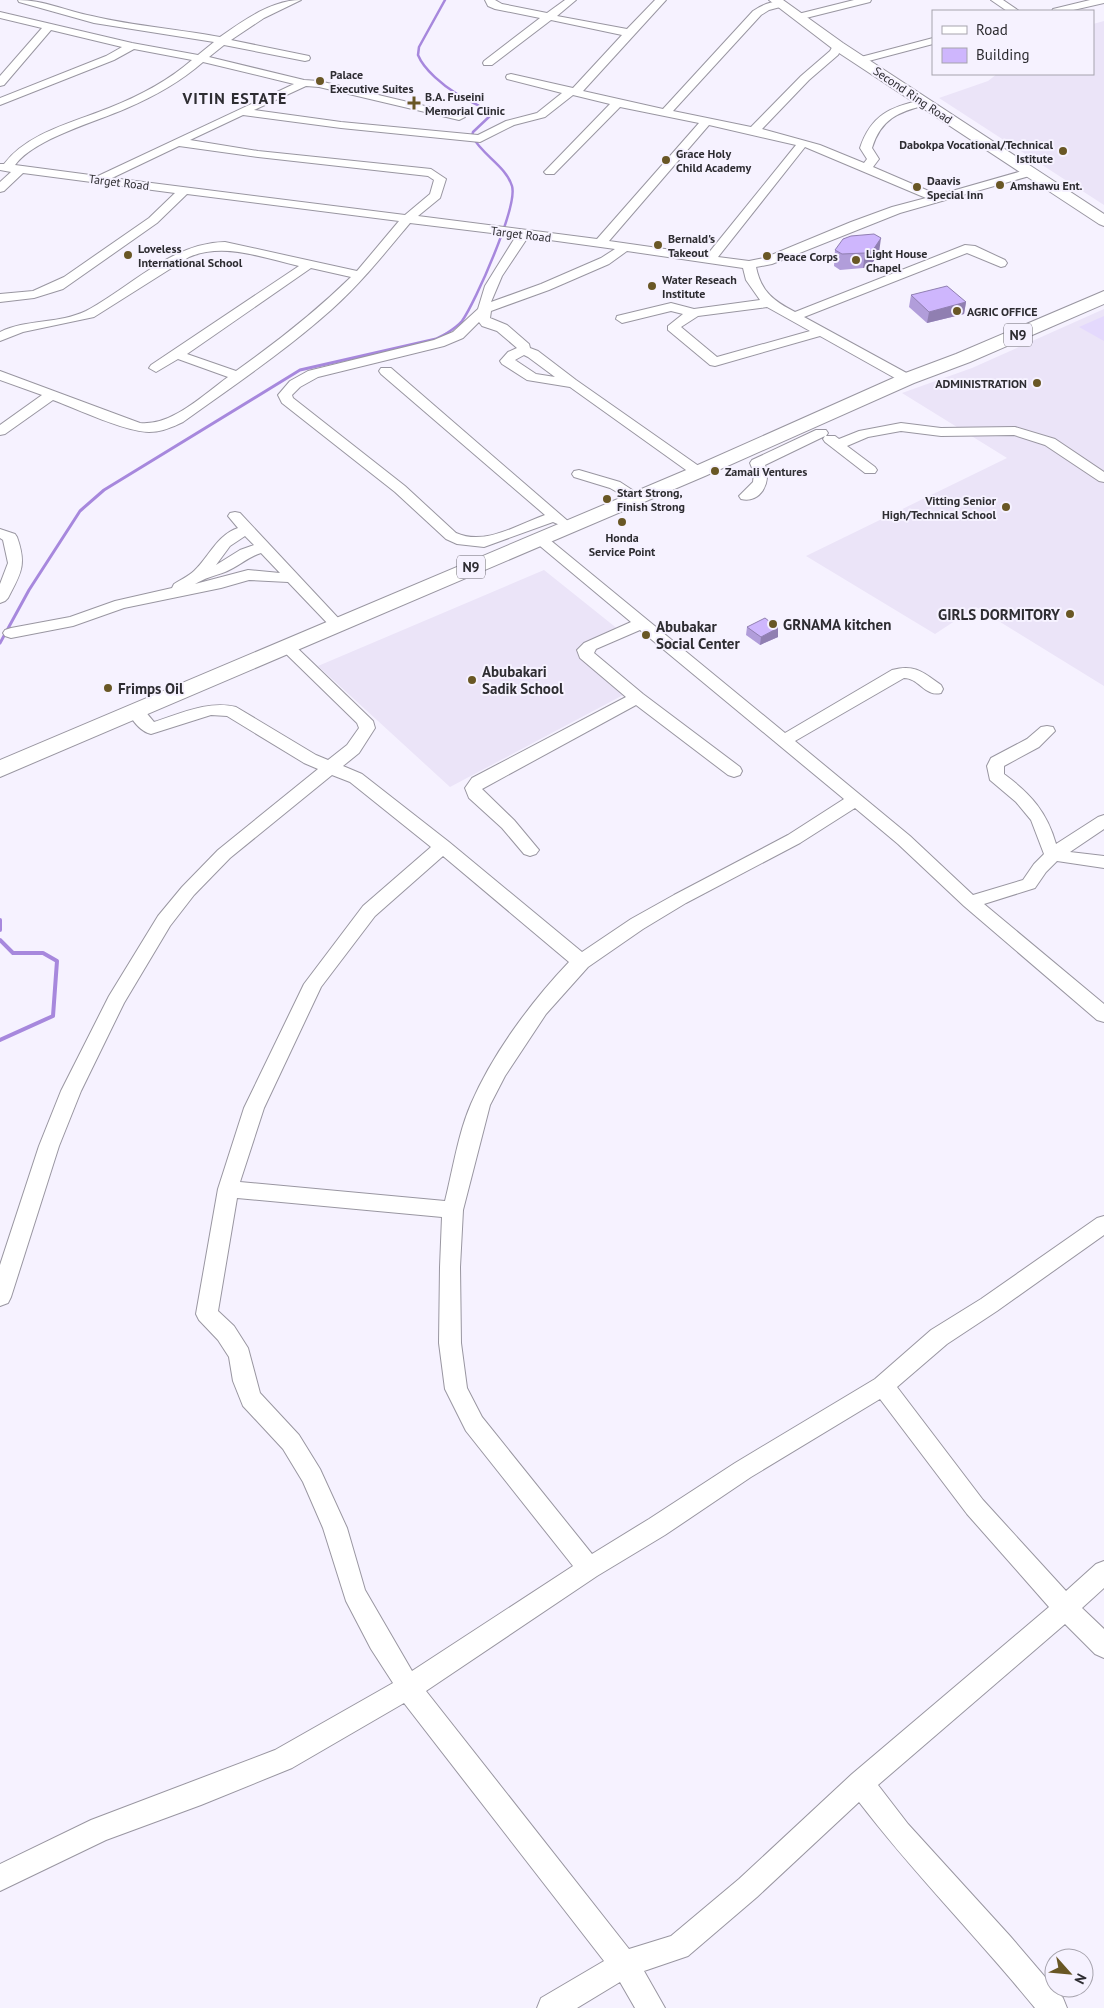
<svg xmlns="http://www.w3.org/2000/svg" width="1104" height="2008" viewBox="0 0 1104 2008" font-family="'PT Sans',sans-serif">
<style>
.built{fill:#ebe4f8}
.green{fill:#e4d9fd}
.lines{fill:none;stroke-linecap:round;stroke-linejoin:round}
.stream-far2{stroke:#a788dd;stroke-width:2.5}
.stream-far1{stroke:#a788dd;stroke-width:3}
.stream{stroke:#a788dd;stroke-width:4}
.minor-casing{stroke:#9996a1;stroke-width:2}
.major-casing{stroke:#9996a1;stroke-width:2}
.highway-casing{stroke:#9996a1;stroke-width:2}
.minor{fill:#fff;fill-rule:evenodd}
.major{fill:#fff;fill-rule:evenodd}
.highway{fill:#fff;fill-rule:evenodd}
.wall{fill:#b19dda}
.shaded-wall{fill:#907fb1}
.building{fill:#ceb6fd;stroke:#907fb1}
.poi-dot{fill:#695725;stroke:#f6f2ff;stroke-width:2}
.labels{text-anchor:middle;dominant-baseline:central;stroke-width:4;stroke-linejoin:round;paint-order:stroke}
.far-poi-label{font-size:12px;font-weight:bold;fill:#2e2d32;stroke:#f6f2ff;text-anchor:start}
.far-street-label{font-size:12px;fill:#2e2d32;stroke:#f6f2ff}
.shield{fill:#f6f2ff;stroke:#6a6870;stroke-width:1}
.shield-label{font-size:14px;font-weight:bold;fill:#2e2d32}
.poi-label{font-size:15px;font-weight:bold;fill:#2e2d32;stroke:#f6f2ff;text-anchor:start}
.far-district-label{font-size:16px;font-weight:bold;letter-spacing:1px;fill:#2e2d32;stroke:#f6f2ff}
</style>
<rect width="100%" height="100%" fill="#f6f2ff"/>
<path class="built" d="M1104 21V205L939 98 988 81 997 74H1093V24Z
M1104 309V686L976 607 935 634 806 556 1007 458 902 393 972 368Z
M544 570 619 630 577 651 627 693 450 787 318 666Z"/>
<path class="green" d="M1104 316V341L1079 327Z"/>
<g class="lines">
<path class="stream-far2" d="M444 335C450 331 457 327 462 321 475 303 518 206 512 186 506 166 482 155 472 136L473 132 491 115C481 104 469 102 457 94 444 86 424 70 418 55L419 47 445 0"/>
<path class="stream-far1" d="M0 643 29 590 80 511 104 490 300 370 436 339 446 334"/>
<path class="stream" d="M0 920V930
M0 940 13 953H43L57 961 53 1016 0 1040"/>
<g class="minor-casing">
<path id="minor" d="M18 0C43 0 67 11 92 16 134 26 178 29 220 37 244 20 272 0 301 0L264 18 231 40 309 56 310 58 309 60 305 61 224 45 209 57 304 80 319 81 463 115 465 117 459 120 319 87 306 86 254 110 341 122 478 135 506 121 537 113 562 93 507 79 506 77 507 75 511 74 573 88 622 35 551 20 492 65H484L483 63 484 61 540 18 495 9 488 6 485 0H495L502 4 547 13 565 0H576L557 16 627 29 655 0H666L583 91 663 109 753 11C762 5 773 0 784 2L785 4 784 6 769 10 761 15 673 111 751 127 801 76 830 51 834 44 838 43 843 46 838 55 809 80 762 129 820 145 864 163 867 159 860 148C871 115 890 107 922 100L928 103 926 105C898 112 881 119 872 148L879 159 873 167 938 195 1029 169 1035 173 1033 175 900 213 772 264 756 267C761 292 774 301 795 312L965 245 975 246 1005 260 1007 263 1005 266 1001 267 967 253 804 317 912 376 914 379 912 382H902L820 336 715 366 710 365 668 330V326L683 314 671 311 622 323 616 319 617 316 671 303 694 309 760 300 746 280 743 268 627 251 609 264 549 290 491 311 490 318 507 325 529 344 530 348 538 351 576 380 703 469 705 472 703 475H693L570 387 527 380 502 364 500 361 508 352 517 348 497 331 482 326 479 322 463 338 444 346 318 377 300 387 292 395 293 398 405 486 456 533C485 546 517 525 545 515L381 374 379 371 381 368H391L569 522 567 525 562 526 553 522 484 547 457 544 446 539 395 492 282 403 278 395 290 381 308 371 434 340 453 332 478 309 485 286 516 236 410 223C385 253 361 283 331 310 285 351 233 386 183 422 173 427 161 432 149 432 126 432 77 409 53 400L5 434 0 435V425L42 395 0 380V371L140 423C172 426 203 395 228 377L178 359 156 372 149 368 151 365 299 266C263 258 225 242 189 257L94 317 23 332 0 341V332C26 319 59 324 86 311 131 287 171 243 225 242L357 271 399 221 187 194 157 223 63 289 34 298 0 302V294L33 291 64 277 149 218 175 193 23 173 4 191 0 192V182L11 172 0 170V164H4C27 133 74 122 109 108 139 96 168 81 192 60L134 49 114 60 0 105V98L106 56 122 47 51 30 4 85 0 86V76L42 28 0 18V12L132 43 198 55 214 42 94 23 19 2ZM203 62 294 84 98 176 15 165C35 138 96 122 127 108 155 96 180 82 203 62ZM573 95 610 104 546 170 544 172 546 174H554L620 107 699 123 597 239 418 216 440 198 446 179 431 169 258 151 190 140 243 115 341 128 480 142 514 125 545 117ZM709 125 796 145 707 255 609 241ZM179 146 258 157 428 176 434 180 430 194 405 215 112 178ZM805 147 926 198 892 207 851 222 764 258 749 261 718 257ZM528 237 615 249 601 258 541 284 491 302 502 276ZM311 268 351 277C315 312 277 342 236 371L187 354ZM767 307 810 331 717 357 681 327 698 316ZM524 355 528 357 555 377 536 374 515 360Z
M854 0H871L870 2 798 20 793 17 794 15Z
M991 0H1003L1019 11H1007Z
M1090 0H1104V3L1069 11H1052L1053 9Z
M933 38V44L861 63 856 60 857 58Z
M901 423 941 428 1015 427 1055 439 1104 472V482L1099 481 1045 445 1014 435 941 436 901 431 868 437 847 446 875 467 877 470 875 473H865L825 442 823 439 825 436 765 465C772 481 761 504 741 499L739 496 753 482 754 473 750 463 752 460 816 430H826L828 433 826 436H835L839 439 859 431Z
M579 470 620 482 643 497 641 500H631L610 488 574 477 572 474 574 471Z
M235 512 240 513 341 621 344 624 341 627H331L288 582 249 580 221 588 124 608 73 626 11 638 5 636 3 633 5 630 11 628 70 617 115 601 172 588 174 584C180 580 189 576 194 571 209 557 217 535 238 528L228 516 230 513ZM245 536 254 545 240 550 216 565 230 546ZM261 553 280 573 248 570 195 584C205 578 214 576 225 572 238 567 248 557 261 553Z
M0 529 15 534 17 537C27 565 21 573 8 598L5 601 0 603V584L8 563 3 540 0 538Z
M539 534 544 535 785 733 892 670C915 664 923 672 941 685L943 689 941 693C925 697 919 678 904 678L795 741 910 836 973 895 1023 880 1034 864 1044 854 1031 820 1016 802 990 780 987 766 991 758 1027 739 1041 727 1047 726 1053 727 1055 731 1039 747 1004 766V774C1031 794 1047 812 1056 844L1098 817 1104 815V829L1070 852 1104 856V868L1057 861 1046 872 1035 888 984 904 1104 1004V1022L1097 1020 964 906 898 844 855 808 800 843 686 903 643 929 588 967 546 1014 505 1076 490 1105 463 1210 460 1267 461 1343 467 1388 482 1417 592 1554 649 1519 735 1463 875 1379 931 1330 981 1299 1097 1218 1104 1216V1235L997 1311 947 1344 897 1387 983 1500 1066 1591 1096 1564 1104 1561V1588L1082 1608 1104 1629V1658L1095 1654 1065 1624 878 1785 908 1824 1010 1936 1063 1998 1067 2008H1035C978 1938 914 1874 859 1802L757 1897 688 1956 644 1971 665 2008H635L620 1982 577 2008H537L541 1998 604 1961 404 1703 292 1768 201 1805 106 1840 0 1891V1864L91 1820 275 1750 393 1683 371 1649 346 1601 323 1528 303 1482 283 1449 243 1406 233 1381 229 1357 218 1340 199 1320 196 1314 218 1189 244 1108 304 984 363 906 431 847 350 782 332 775 230 858 194 895 170 926 124 1003 81 1091 59 1146 11 1297 8 1303 0 1306V1265L39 1146 61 1091 109 996 158 916 182 887 218 850 318 769 304 763 227 716 211 715 151 734C141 732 132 720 127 711L129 707C142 704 147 714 154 722 180 714 208 700 236 707L316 755 328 760 347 745 359 728 357 723 278 646 280 643H292L373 721 375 728 359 753 343 766 362 774 449 842 582 952 631 919 674 895 788 835 844 799 640 630 596 649 594 653 643 694 740 767 742 771 740 775 734 777 728 775 636 705 482 789 514 820 539 850 536 854 530 856 524 854 502 828 469 798 465 788 472 778 626 697 580 658 577 650 584 643 631 622 534 541 532 538 534 535ZM443 856 569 962C531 1002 493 1053 471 1104 458 1134 453 1169 445 1201L240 1182 264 1108 321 987 375 916ZM237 1198 442 1217 440 1267 439 1343 445 1389 466 1431 573 1566 412 1671 365 1590 347 1528 320 1469 299 1435 260 1393 248 1348 234 1326 218 1311ZM880 1399 967 1514 1049 1607 852 1774 739 1879 671 1936 629 1949 426 1691 597 1576 665 1535 751 1477Z"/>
</g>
<g class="major-casing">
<path id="major" d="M769 0H783L843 43 1104 214V226L1099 224 833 49Z"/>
</g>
<g class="highway-casing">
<path id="highway" d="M1104 291V304L970 362 914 383 705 476 0 777V760L691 468 900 375 956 354Z"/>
</g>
<use href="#minor" class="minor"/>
<use href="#major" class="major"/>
<use href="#highway" class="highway"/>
</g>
<path class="wall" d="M835 250 879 253 871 265 863 268 840 270 834 266Z
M911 295 966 302 964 314 927 323 909 307Z
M747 627 778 628V637L760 645 746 635Z"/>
<path class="shaded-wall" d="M881 238 879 253 871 265 863 268 865 253Z
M966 302 964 314 927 323 929 312Z
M778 628V637L760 645 761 637Z"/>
<path class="building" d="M874 234 881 238 873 250 865 253 842 254 835 250 843 239 851 236Z
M947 286 966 302 929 312 911 295Z
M765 618 778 628 761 637 747 627Z"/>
<g class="poi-dot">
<circle cx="320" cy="81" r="5"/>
<path d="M411.5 95.5h5v5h5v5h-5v5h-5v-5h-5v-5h5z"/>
<circle cx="1063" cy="151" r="5"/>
<circle cx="666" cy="160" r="5"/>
<circle cx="1000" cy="185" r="5"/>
<circle cx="917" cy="187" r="5"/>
<circle cx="658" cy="245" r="5"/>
<circle cx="128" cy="255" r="5"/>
<circle cx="767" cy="256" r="5"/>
<circle cx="856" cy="260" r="5"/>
<circle cx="652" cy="286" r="5"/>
<circle cx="957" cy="311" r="5"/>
<circle cx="1037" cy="383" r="5"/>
<circle cx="715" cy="471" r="5"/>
<circle cx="607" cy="499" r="5"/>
<circle cx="1006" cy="507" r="5"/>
<circle cx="622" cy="522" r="5"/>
<circle cx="1070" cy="614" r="5"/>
<circle cx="773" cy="624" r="5"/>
<circle cx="646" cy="635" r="5"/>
<circle cx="472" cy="680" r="5"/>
<circle cx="108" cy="688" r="5"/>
</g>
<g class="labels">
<g class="far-poi-label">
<text x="330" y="74">Palace<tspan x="330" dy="14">Executive Suites</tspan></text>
<text x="425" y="96">B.A. Fuseini<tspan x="425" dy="14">Memorial Clinic</tspan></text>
<text x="1053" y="144" text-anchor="end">Dabokpa Vocational/Technical<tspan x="1053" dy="14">Istitute</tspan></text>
<text x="676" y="153">Grace Holy<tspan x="676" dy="14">Child Academy</tspan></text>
<text x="927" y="180">Daavis<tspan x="927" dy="14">Special Inn</tspan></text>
<text x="1010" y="185">Amshawu Ent.</text>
<text x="668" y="238">Bernald's<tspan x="668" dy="14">Takeout</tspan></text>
<text x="138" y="248">Loveless<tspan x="138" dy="14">International School</tspan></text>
<text x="866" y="253">Light House<tspan x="866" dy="14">Chapel</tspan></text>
<text x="777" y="256">Peace Corps</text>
<text x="662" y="279">Water Reseach<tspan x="662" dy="14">Institute</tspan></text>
<text x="967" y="311">AGRIC OFFICE</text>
<text x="1027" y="383" text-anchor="end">ADMINISTRATION</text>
<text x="725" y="471">Zamali Ventures</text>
<text x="617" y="492">Start Strong,<tspan x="617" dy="14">Finish Strong</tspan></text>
<text x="996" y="500" text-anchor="end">Vitting Senior<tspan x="996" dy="14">High/Technical School</tspan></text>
<text x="622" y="537" text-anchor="middle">Honda<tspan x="622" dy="14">Service Point</tspan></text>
</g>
<g class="far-street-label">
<text transform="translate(913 95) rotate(34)">Second Ring Road</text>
<text transform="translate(119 182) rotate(7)">Target Road</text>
<text transform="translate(521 234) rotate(7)">Target Road</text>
</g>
<g class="shield">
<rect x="1004" y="323.5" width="28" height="23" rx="4"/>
<rect x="457" y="555.5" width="28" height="23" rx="4"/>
</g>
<g class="shield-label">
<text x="1018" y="335">N9</text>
<text x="471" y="567">N9</text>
</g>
<g class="poi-label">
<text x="1060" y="614" text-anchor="end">GIRLS DORMITORY</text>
<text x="783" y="624">GRNAMA kitchen</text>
<text x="656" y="626">Abubakar<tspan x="656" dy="17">Social Center</tspan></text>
<text x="482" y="671">Abubakari<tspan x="482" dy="17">Sadik School</tspan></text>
<text x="118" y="688">Frimps Oil</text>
</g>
<g class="far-district-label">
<text x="235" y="98">VITIN ESTATE</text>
</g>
</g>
<rect x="932" y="10" width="162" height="65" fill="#f6f2ff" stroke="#a6a3ad"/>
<rect x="942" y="26" width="25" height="8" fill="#ffffff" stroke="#a6a3ad"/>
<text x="976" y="35" font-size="15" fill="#2e2d32">Road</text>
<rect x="942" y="48" width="25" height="15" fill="#ceb6fd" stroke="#a6a3ad"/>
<text x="976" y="60" font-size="15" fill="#2e2d32">Building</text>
<g transform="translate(1069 1973) rotate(117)"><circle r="24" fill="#f6f2ff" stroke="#a6a3ad"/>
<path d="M0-4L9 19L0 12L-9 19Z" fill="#695725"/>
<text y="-8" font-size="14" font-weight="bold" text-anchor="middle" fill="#2e2d32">N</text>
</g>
</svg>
